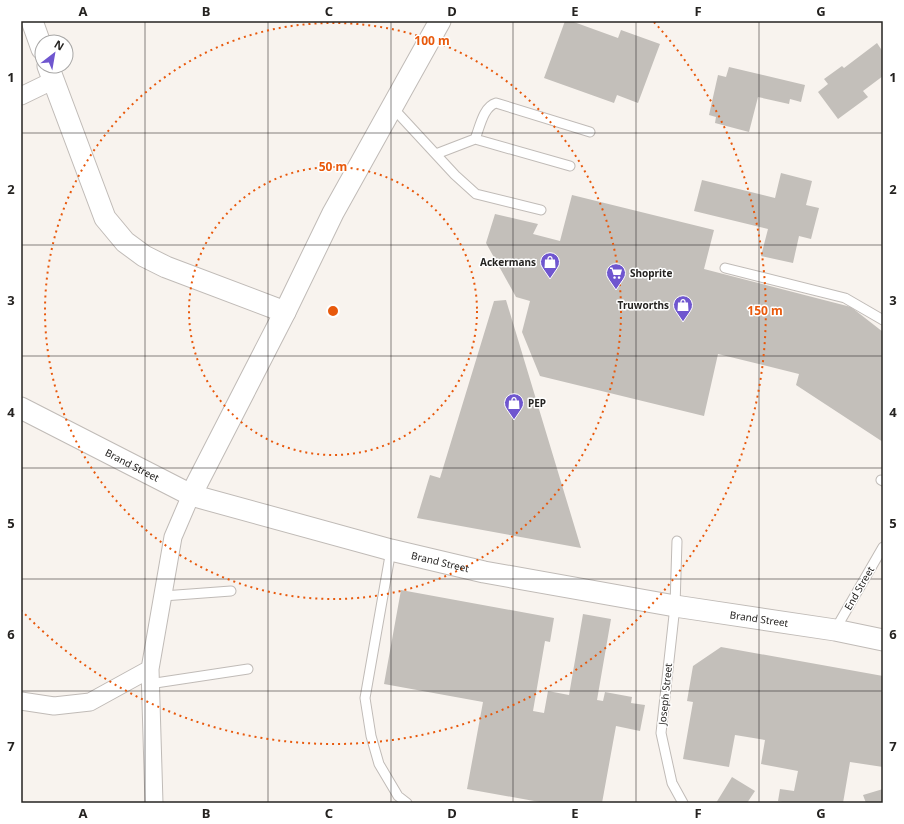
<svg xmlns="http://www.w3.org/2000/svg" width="904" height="824" viewBox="0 0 904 824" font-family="'Noto Sans',sans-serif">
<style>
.building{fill:#c3bfba}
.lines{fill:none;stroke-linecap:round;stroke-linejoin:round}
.service-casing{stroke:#c0bbb7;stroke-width:11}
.minor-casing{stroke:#c0bbb7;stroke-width:19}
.tertiary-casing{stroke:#c0bbb7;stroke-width:23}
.service{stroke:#fff;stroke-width:9}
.minor{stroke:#fff;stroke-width:17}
.tertiary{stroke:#fff;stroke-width:21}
.grid{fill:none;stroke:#252321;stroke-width:1;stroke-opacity:0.55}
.ring{fill:none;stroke:#e8590c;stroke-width:2;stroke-dasharray:2 4}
.labels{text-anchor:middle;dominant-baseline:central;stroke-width:3;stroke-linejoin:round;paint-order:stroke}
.poi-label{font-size:10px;font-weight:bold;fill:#252321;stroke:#fff;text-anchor:end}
.street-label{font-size:10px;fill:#252321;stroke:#fff}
.centre{fill:#e8590c;stroke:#fff;stroke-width:2}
.ring-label{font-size:12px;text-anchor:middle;font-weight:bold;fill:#e8590c;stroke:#fff;stroke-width:3;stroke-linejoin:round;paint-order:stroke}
.neatline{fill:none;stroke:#252321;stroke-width:1.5}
.grid-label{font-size:13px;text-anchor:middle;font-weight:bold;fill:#252321}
</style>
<rect width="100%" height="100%" fill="#f8f3ee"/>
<path class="building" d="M565 21H571L618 38 621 30 660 44 638 103 617 95 614 103 544 78Z
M877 43 883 52V76L863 91 868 97 838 119 818 92 828 84 824 79 842 66 844 68Z
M729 67 805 85 801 102 790 99 789 104 758 97 749 132 715 123 716 117 709 115 718 75 726 77Z
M781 173 812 181 806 205 819 208 811 239 799 236 793 263 761 256 768 229 694 211 702 180 775 198Z
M572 195 714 230 704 269 851 307 883 332V442L796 385 799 374 718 354 704 416 540 376 522 332 530 301 516 297 486 243 495 214 538 224 533 234 560 241Z
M506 300 581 548 417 518 430 475 440 478 494 301Z
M401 590 554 618 550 642 545 641 533 711 544 713 548 691 569 695 583 614 611 619 597 700 603 701 605 692 632 697 631 703 645 705 640 731 616 726 602 803H545L467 789 483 702 384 684Z
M721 647 883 676V767L850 762 843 803H787L778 801 780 789 794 791 798 771 761 764 765 740 735 735 729 767 683 759 693 702 687 701 693 666Z
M732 777 755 791 747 803H716Z
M883 789V803H866L863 795Z"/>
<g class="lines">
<g class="service-casing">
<path id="service" d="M393 108 455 175 476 194 541 210
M475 139C480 127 483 107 496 103L590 132
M436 154 475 139 570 166
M725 268 845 298 883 320
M881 480 883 481
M677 541 675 606 661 733 672 783 683 803
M391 550 365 698 371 736 379 764 398 796 407 803
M163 596 231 591
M835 630 883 547
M149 684 248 669"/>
</g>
<g class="minor-casing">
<path id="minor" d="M21 96 54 80
M21 701 54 706 90 702 150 669
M154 803 150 669 173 537 191 495"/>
</g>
<g class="tertiary-casing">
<g id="tertiary">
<path d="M32 21 42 49"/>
<path d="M48 66 105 218 125 242 144 256 166 267 285 312"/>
<path id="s1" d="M21 408 191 495 391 550 484 572 675 606 835 630 883 640"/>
<path d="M191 495 285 312 333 213 440 21"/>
</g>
</g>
<use href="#service" class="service"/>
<use href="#minor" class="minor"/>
<use href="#tertiary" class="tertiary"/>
</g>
<path class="grid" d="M145 21V803M268 21V803M391 21V803M513 21V803M636 21V803M759 21V803M21 133H883M21 245H883M21 356H883M21 468H883M21 579H883M21 691H883"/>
<g class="ring">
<circle cx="333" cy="311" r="144"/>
<circle cx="333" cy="311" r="288"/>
<path d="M654 22A432 432 0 0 1 22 611"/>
</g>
<defs>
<g id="shop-pin" transform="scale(1)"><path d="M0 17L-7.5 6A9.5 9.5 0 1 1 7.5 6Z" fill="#6f56cf" stroke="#fff"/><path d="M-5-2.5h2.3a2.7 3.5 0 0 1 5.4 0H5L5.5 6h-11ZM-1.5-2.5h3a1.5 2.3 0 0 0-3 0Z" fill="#fff"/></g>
<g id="supermarket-pin" transform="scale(1)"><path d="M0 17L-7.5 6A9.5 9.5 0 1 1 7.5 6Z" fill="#6f56cf" stroke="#fff"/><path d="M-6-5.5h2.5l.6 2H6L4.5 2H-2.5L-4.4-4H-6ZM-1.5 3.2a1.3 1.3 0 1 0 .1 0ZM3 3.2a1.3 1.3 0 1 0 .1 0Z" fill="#fff"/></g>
</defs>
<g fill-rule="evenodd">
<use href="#shop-pin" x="550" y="262"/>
<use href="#supermarket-pin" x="616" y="273"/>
<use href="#shop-pin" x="683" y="305"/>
<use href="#shop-pin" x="514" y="403"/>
</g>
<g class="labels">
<g class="poi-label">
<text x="536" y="262">Ackermans</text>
<text x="630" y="273" text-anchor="start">Shoprite</text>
<text x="669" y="305">Truworths</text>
<text x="528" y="403" text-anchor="start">PEP</text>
</g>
<g class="street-label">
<text stroke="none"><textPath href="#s1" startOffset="125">Brand Street</textPath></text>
<text stroke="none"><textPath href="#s1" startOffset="449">Brand Street</textPath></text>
<text transform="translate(859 588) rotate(-60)">End Street</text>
<text stroke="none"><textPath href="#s1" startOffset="773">Brand Street</textPath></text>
<text transform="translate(665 694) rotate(-84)">Joseph Street</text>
</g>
</g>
<circle cx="333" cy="311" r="6" class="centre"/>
<g class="ring-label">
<text x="432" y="45">100 m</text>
<text x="333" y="171">50 m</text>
<text x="765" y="315">150 m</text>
</g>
<rect width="904" height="824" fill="none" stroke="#ffffff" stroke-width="44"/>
<g transform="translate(54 54) rotate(31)"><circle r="19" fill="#ffffff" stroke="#a8a7a6"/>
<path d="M0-3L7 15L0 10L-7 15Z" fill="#6f56cf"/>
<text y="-6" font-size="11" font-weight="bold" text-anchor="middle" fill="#252321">N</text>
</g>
<rect x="22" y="22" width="860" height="780" class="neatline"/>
<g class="grid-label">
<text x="83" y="16">A</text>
<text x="206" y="16">B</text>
<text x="329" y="16">C</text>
<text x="452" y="16">D</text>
<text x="575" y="16">E</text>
<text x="698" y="16">F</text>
<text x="821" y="16">G</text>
<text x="11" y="82">1</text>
<text x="893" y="82">1</text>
<text x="11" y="194">2</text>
<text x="893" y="194">2</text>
<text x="11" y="305">3</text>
<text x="893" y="305">3</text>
<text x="11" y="417">4</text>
<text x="893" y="417">4</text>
<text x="11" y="528">5</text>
<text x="893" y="528">5</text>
<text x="11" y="639">6</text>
<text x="893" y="639">6</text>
<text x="11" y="751">7</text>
<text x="893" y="751">7</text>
<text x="83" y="818">A</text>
<text x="206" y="818">B</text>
<text x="329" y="818">C</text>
<text x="452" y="818">D</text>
<text x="575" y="818">E</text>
<text x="698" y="818">F</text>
<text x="821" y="818">G</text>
</g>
</svg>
